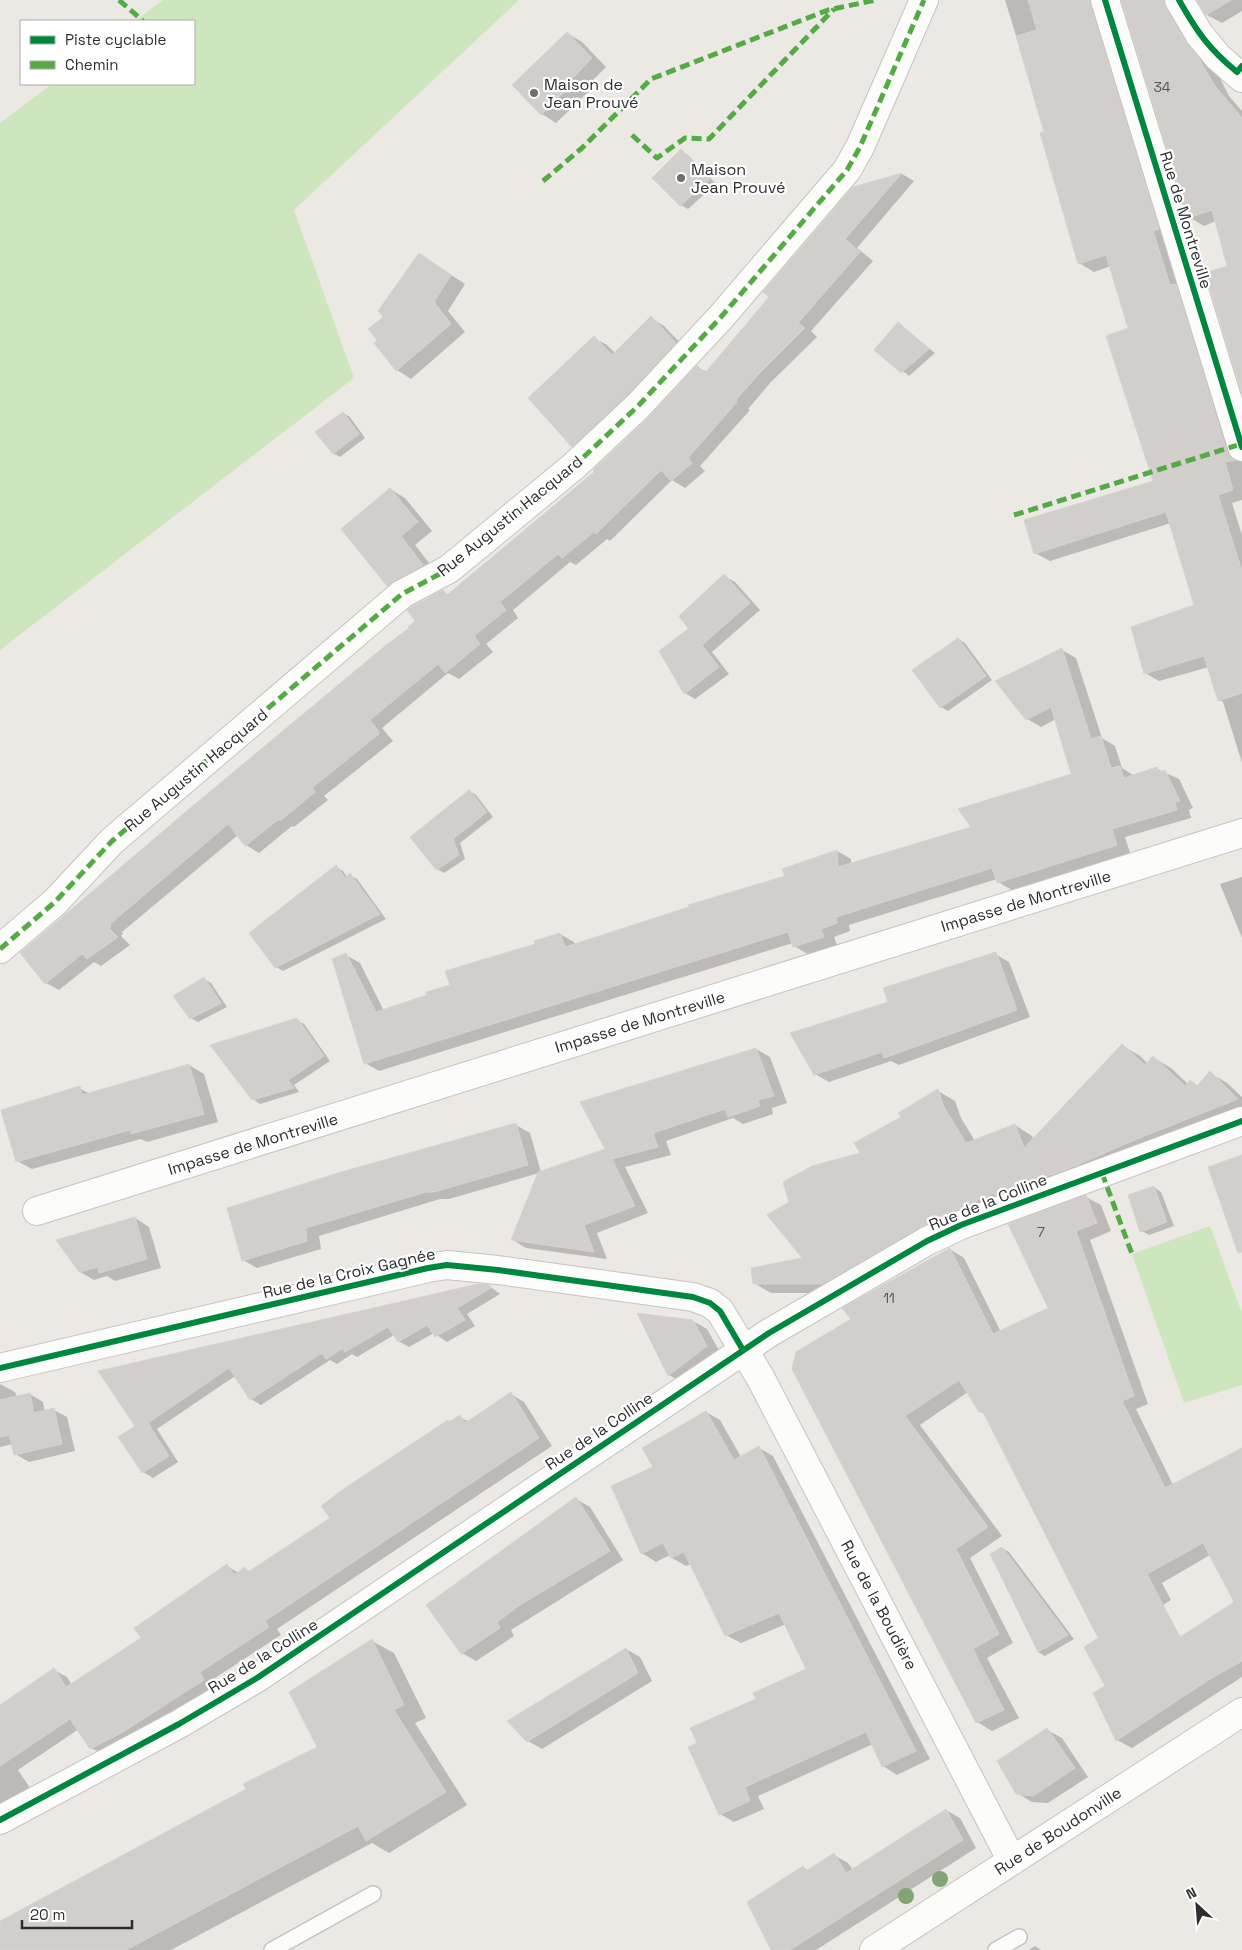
<svg xmlns="http://www.w3.org/2000/svg" width="1242" height="1950" viewBox="0 0 1242 1950" font-family="'Space Grotesk',sans-serif">
<style>
.green{fill:#cee6be}
.shadow{fill:#0003}
.building{fill:#d1cecb;stroke:#d7d4d0;fill-rule:evenodd}
.lines{fill:none;stroke-linecap:round;stroke-linejoin:round}
.lane-casing{stroke:#c5c4c5;stroke-width:18}
.street-casing{stroke:#c5c4c5;stroke-width:30}
.lane{stroke:#fcfcfb;stroke-width:15}
.street{stroke:#fcfcfb;stroke-width:28}
.quiet{stroke:#54ab44;stroke-width:5;stroke-dasharray:10 5;stroke-linecap:butt}
.cycleway-casing{stroke:#fff;stroke-width:9}
.cycleway{stroke:#00873e;stroke-width:6}
.tree{fill:#82a575}
.poi-dot{fill:#706f6e;stroke:#fff;stroke-width:2}
.labels{text-anchor:middle;dominant-baseline:central;stroke-width:4.5;stroke-linejoin:round;paint-order:stroke}
.number-label{font-size:14px;fill:#585857}
.poi-label{font-size:16px;fill:#2e2e2e;stroke:#fff;text-anchor:start}
.street-label{font-size:16px;fill:#2e2e2e;stroke:#fff}
</style>
<rect width="100%" height="100%" fill="#ece8e4"/>
<path class="green" d="M163 0H519L294 210 354 378 0 650V123L52 84H194V21H135Z
M1210 1226 1242 1313V1385L1184 1403 1132 1254Z"/>
<path class="shadow" d="M1005 0H1107L1190 293 1242 462V500L1232 503 1242 535V763L1223 702 1219 700 1209 667 1159 681 1145 673 1195 606 1171 523 1050 561 1035 553 1155 482 1130 329 1111 266 1094 272 1079 263 1046 133Z
M1123 0H1181L1229 96 1242 111V389L1229 267 1216 221 1204 226 1189 217Z
M1199 0H1242V11L1222 23 1207 15Z
M567 33 582 42 606 67 586 87 589 91 556 123 542 114 514 85Z
M681 151 688 155 716 184 688 209 681 205 654 178Z
M902 174 914 181 857 248 873 261 811 331 817 337 771 382 748 409 750 410 700 466 705 471 685 488 672 480 610 541 607 539 576 565 570 562 513 610 518 618 486 644 493 652 459 679 448 673 382 728 393 741 324 796 328 800 294 827 292 826 259 853 246 845 238 835 122 932 123 934 121 936 130 945 101 966 94 962 59 990 46 983 411 629 443 591 449 595 596 472 698 367 707 372 770 297 854 188Z
M419 254 465 284 448 311 465 332 411 379 397 370 376 343 379 340 385 318Z
M651 318 664 326 688 351 586 453 572 446 594 338 607 345 615 353Z
M899 324 935 353 909 376 876 350Z
M343 413 350 417 365 438 340 457 333 453Z
M390 489 405 498 432 531 415 545 437 573 403 593 388 585Z
M724 576 735 582 760 610 712 652 729 674 695 699 685 693 688 630 694 633Z
M958 639 965 643 992 680 948 711 941 707Z
M1062 650 1076 658 1102 738 1115 746 1122 768 1133 775 1157 769 1179 779 1193 808 1189 810 1191 818 1125 837 1130 853 1012 890 998 882 997 879 849 925 850 931 834 937 837 945 808 954 794 946 793 943 379 1071 365 1063 346 955 360 963 384 1011 429 996 560 934 574 942 575 945 787 876 837 851 851 859V865L973 828 1073 775 1056 719 1041 727 1027 719Z
M469 791 476 795 493 817 460 843 465 859 444 873 437 869Z
M336 867 343 871 347 877 350 875 357 879 386 919 283 971 276 967Z
M1242 877V938L1220 884Z
M995 954 1009 962 1030 1017 899 1065 891 1061 829 1082 815 1074 889 1003Z
M204 979 211 983 227 1007 198 1022 191 1018Z
M297 1020 304 1024 330 1061 294 1085 299 1092 260 1104 253 1099Z
M1123 1046 1140 1056 1148 1064 1154 1058 1171 1068 1188 1084 1191 1081 1198 1086 1210 1073 1227 1083 1242 1097V1114L840 1293H771L754 1283 804 1259 791 1203 862 1154 903 1118 938 1091 955 1101 961 1118 975 1141 1015 1125 1032 1136 1034 1140Z
M756 1049 770 1057 787 1103 772 1108 773 1114 743 1124 733 1118 666 1141 671 1155 625 1167 648 1213 597 1233 607 1259 526 1248 513 1240 539 1173 449 1199H440L319 1236 321 1249 257 1268 243 1260 229 1208 516 1125 530 1133 541 1172 607 1149Z
M189 1065 204 1074 218 1122 147 1142 141 1139 32 1169 17 1161 79 1088 90 1094Z
M1154 1187 1161 1192 1174 1226 1149 1235 1142 1231Z
M1086 1197 1101 1205 1111 1231 1090 1240 1148 1404 1136 1409 1173 1485 1242 1450V1556L1210 1555 1162 1583 1171 1600 1136 1622 1182 1637 1242 1599V1677L1132 1748 1117 1740 1100 1639 986 1415 979 1411 968 1392 920 1425 1002 1536 970 1558 1013 1643 987 1658 1019 1718 992 1731 977 1722 853 1320 950 1249 964 1258 1001 1332 1050 1309Z
M135 1218 149 1227 161 1268 115 1281 107 1276 94 1280 80 1272Z
M489 1286 500 1294 467 1314 475 1326 447 1342 434 1333 409 1347 398 1341 394 1335 357 1357 352 1354 337 1364 330 1360 261 1405 251 1399 235 1376 157 1429 178 1462 153 1478 143 1472 136 1426 100 1372Z
M639 1315 693 1321 707 1329 721 1354 683 1383 669 1375Z
M0 1384 15 1392 17 1397 30 1394 43 1402 45 1412 54 1410 67 1417 75 1451 29 1462 15 1454 13 1444 0 1447Z
M511 1394 524 1402 552 1446 277 1629 281 1635 212 1680 217 1688 105 1755 91 1748 79 1729 18 1770 34 1794 0 1813V1706L54 1670 67 1677 72 1685 142 1638 227 1566 239 1573 245 1569 251 1572 331 1518 450 1423 460 1417 469 1422Z
M706 1412 720 1420 741 1457 759 1448 773 1456 930 1759 897 1775 883 1766 873 1744 758 1796 764 1809 734 1822 720 1814 698 1743 808 1670 786 1624 741 1643 726 1635 691 1564 686 1566 672 1558 670 1555 656 1562 642 1553 655 1468Z
M576 1499 590 1507 623 1560 511 1630 514 1636 476 1661 462 1653Z
M1002 1548 1009 1552 1074 1639 1045 1656 1038 1652Z
M372 1641 394 1653 426 1718 415 1723 467 1805 389 1853 372 1843 171 1950H0V1923L248 1790 319 1748Z
M626 1649 640 1657 652 1681 542 1749 528 1741Z
M1047 1730 1062 1738 1088 1777 1048 1803 1032 1802 1017 1793Z
M946 1810 960 1818 976 1848 816 1950H772L803 1867 809 1871 834 1855 848 1863 853 1870Z
M1035 1946 1041 1950H1029Z"/>
<path class="building" d="M1028 0H1090L1159 229 1153 231 1170 285 1176 284 1227 452 1235 460 1225 462 1233 490 1218 495 1242 571V693L1218 701 1204 656 1144 674 1131 627 1194 605 1166 512 1034 554 1024 520 1153 481 1106 336 1128 328 1106 255 1078 264 1040 133 1044 132 1016 36 1037 30Z
M1121 0H1163L1166 8 1186 42 1200 60 1215 86 1242 118V394L1205 273 1227 266 1212 210 1188 218Z
M1197 0H1231L1206 15Z
M567 32 592 58 572 79 575 82 541 115 512 85Z
M681 149 710 179 680 206 652 178Z
M902 173 845 239 860 252 798 323 805 328 758 375 736 400 737 402 688 458 692 463 671 481 661 470 596 534 594 532 562 558 558 554 500 602 506 610 474 636 480 644 445 673 438 664 370 720 380 733 312 788 315 792 280 821 279 819 245 846 228 824 110 924 111 926 109 928 118 937 87 959 82 954 45 984 20 953 188 810 385 646 409 628 408 627 415 621 407 610 411 607 443 590 447 595 594 472 593 470 649 417 697 365 705 373 769 297 763 292 853 187Z
M419 253 451 275 434 302 451 324 396 371 374 343 377 340 368 329 383 317 378 311Z
M651 316 676 343 627 395 572 447 528 398 594 336 612 355Z
M898 322 929 349 901 373 874 350Z
M343 412 359 434 333 454 315 432Z
M390 488 418 522 401 536 423 565 387 586 341 529Z
M724 574 750 603 702 645 719 667 684 694 659 651 688 629 699 643 679 616Z
M958 638 986 676 940 708 912 670Z
M1062 648 1091 739 1101 736 1111 768 1120 766 1124 778 1157 767 1159 772 1165 770 1180 801 1175 802 1177 810 1112 829 1117 845 997 883 992 868 836 917 837 923 821 929 824 937 793 947 788 932 364 1064 332 959 346 953 376 1012 427 995 426 992 450 985 445 971 535 944 534 941 560 933 565 947 689 907 688 905 785 876 782 869 837 850 838 867 971 827 958 809 1071 774 1051 707 1026 720 995 681Z
M469 790 487 812 453 839 459 855 436 870 410 837Z
M336 865 345 878 350 873 380 914 275 968 249 933Z
M996 952 1017 1010 884 1058 882 1052 814 1075 790 1033 888 1002 883 988Z
M204 977 221 1003 190 1019 173 996Z
M297 1018 324 1056 288 1080 294 1088 252 1100 210 1045Z
M1122 1044 1145 1065 1153 1056 1185 1086 1190 1080 1197 1086 1210 1071 1238 1099 1137 1139 1075 1166 995 1196 993 1193 919 1228 822 1284H753L751 1268 802 1258 767 1215 789 1202 783 1182 812 1166 860 1153 854 1143 901 1117 898 1113 938 1089 944 1107 966 1143 1015 1124 1024 1148Z
M756 1048 774 1096 758 1100 760 1106 728 1117 725 1109 653 1133 658 1147 612 1159 635 1206 584 1225 594 1252 511 1240 538 1172 605 1149 580 1102Z
M189 1064 204 1114 131 1134 130 1130 16 1162 1 1110 80 1086 82 1095Z
M516 1123 528 1165 434 1192H426L306 1228 307 1241 242 1261 227 1208 341 1172Z
M1242 1155V1252L1238 1253 1208 1167Z
M1154 1186 1167 1222 1140 1232 1128 1195Z
M1086 1195 1097 1223 1076 1231 1134 1396 1122 1401 1165 1488 1242 1448V1661L1207 1681 1116 1741 1093 1693 1105 1686 1084 1647 1098 1638 982 1410 979 1412 959 1380 905 1416 988 1527 956 1549 999 1634 973 1649 1004 1710 976 1723 792 1369 796 1352 851 1319 842 1308 950 1248 993 1334 1048 1308 1008 1224ZM1203 1543 1234 1602 1180 1637 1147 1574Z
M135 1217 147 1259 99 1273 98 1267 79 1272 56 1240Z
M478 1284 489 1285 491 1288 457 1308 465 1320 435 1337 427 1325 398 1342 388 1327 345 1352 343 1348 326 1359 322 1353 250 1400 229 1368 148 1423 169 1456 142 1473 118 1437 135 1426 98 1371Z
M637 1313 693 1320 707 1346 668 1376Z
M511 1392 539 1438 265 1621 269 1627 200 1672 204 1680 123 1732 90 1749 70 1719 0 1766V1705L54 1668 66 1687 141 1638 134 1628 227 1564 234 1575 245 1567 248 1572 330 1518 321 1506 345 1488 448 1420 449 1422 460 1415 465 1423Z
M30 1393 34 1413 54 1408 62 1444 14 1455 9 1435 0 1437V1400Z
M706 1411 734 1460 759 1446 916 1751 882 1767 866 1732 745 1787 750 1801 719 1815 688 1747 697 1743 690 1728 756 1699 753 1693 806 1669 779 1613 725 1636 684 1552 671 1558 663 1543 641 1554 611 1486 653 1467 642 1448Z
M576 1497 610 1551 520 1605 497 1622 500 1628 461 1654 426 1605Z
M1002 1547 1068 1635 1038 1652 990 1554Z
M372 1639 404 1705 394 1710 446 1792 366 1841 358 1826 126 1950H0V1921L246 1789 243 1784 317 1747 289 1692Z
M626 1648 638 1673 527 1742 507 1721Z
M1047 1728 1075 1768 1033 1796 1016 1794 997 1761Z
M946 1809 963 1840 790 1950H771L747 1902 803 1866 806 1871 834 1853 846 1873Z"/>
<g class="lines">
<g class="lane-casing">
<path id="lane" d="M272 1950 373 1894
M996 1950 1019 1937"/>
</g>
<g class="street-casing">
<path id="street" d="M1105 0 1242 447
M1179 0 1199 34 1218 57 1242 78
M0 949 55 902 112 841 402 594 449 569 574 466 638 406 721 317 847 170 860 147 924 0
M37 1211 1242 833
M0 1368 428 1268 447 1265 498 1270 693 1297 710 1303 720 1311 760 1377 1012 1861
M0 1820 179 1724 257 1678 769 1333 927 1241 961 1225 1242 1121
M874 1950 1242 1712"/>
</g>
<use href="#lane" class="lane"/>
<use href="#street" class="street"/>
<path class="quiet" d="M119 0 143 21
M632 135 657 158 685 138 709 139 834 9
M543 181 582 148 651 79 828 10 876 0
M1014 515 1241 444
M0 949 55 902 112 841 402 594 449 569 574 466 638 406 721 317 847 170 860 147 924 0
M1102 1173 1132 1254"/>
<g class="cycleway-casing">
<path id="cycleway" d="M1105 0 1242 447
M1179 0C1197 32 1209 49 1237 72L1242 66
M0 1368 428 1268 447 1265 498 1270 693 1297 710 1303 720 1311 743 1350
M0 1820 179 1724 257 1678 769 1333 927 1241 961 1225 1242 1121"/>
</g>
<use href="#cycleway" class="cycleway"/>
</g>
<g class="tree">
<circle cx="940" cy="1879" r="8"/>
<circle cx="906" cy="1896" r="8"/>
</g>
<g class="poi-dot">
<circle cx="534" cy="93" r="5"/>
<circle cx="681" cy="178" r="5"/>
</g>
<g class="labels">
<g class="number-label">
<text x="1162" y="87">34</text>
<text x="1041" y="1232">7</text>
<text x="889" y="1298">11</text>
</g>
<g class="poi-label">
<text x="544" y="84">Maison de<tspan x="544" dy="18">Jean Prouvé</tspan></text>
<text x="691" y="169">Maison<tspan x="691" dy="18">Jean Prouvé</tspan></text>
</g>
<g class="street-label">
<text transform="translate(1186 220) rotate(73)">Rue de Montreville</text>
<text transform="translate(510 516) rotate(-39)">Rue Augustin Hacquard</text>
<text transform="translate(196 770) rotate(-40)">Rue Augustin Hacquard</text>
<text transform="translate(1026 901) rotate(-17)">Impasse de Montreville</text>
<text transform="translate(640 1022) rotate(-17)">Impasse de Montreville</text>
<text transform="translate(253 1144) rotate(-17)">Impasse de Montreville</text>
<text transform="translate(988 1202) rotate(-22)">Rue de la Colline</text>
<text transform="translate(349 1273) rotate(-13)">Rue de la Croix Gagnée</text>
<text transform="translate(599 1431) rotate(-34)">Rue de la Colline</text>
<text transform="translate(879 1605) rotate(62)">Rue de la Boudière</text>
<text transform="translate(263 1656) rotate(-32)">Rue de la Colline</text>
<text transform="translate(1058 1831) rotate(-33)">Rue de Boudonville</text>
</g>
</g>
<rect x="20" y="20" width="175" height="65" fill="#ffffff" stroke="#ababab"/>
<rect x="30" y="36" width="25" height="8" fill="#00873e" stroke="#ababab"/>
<text x="65" y="45" font-size="15" fill="#2e2e2e">Piste cyclable</text>
<rect x="30" y="61" width="25" height="8" fill="#54ab44" stroke="#ababab"/>
<text x="65" y="70" font-size="15" fill="#2e2e2e">Chemin</text>
<g transform="translate(1197 1905) rotate(334)" stroke="#ffffff" stroke-width="4" paint-order="stroke">
<path d="M0-4L9 19L0 12L-9 19Z" fill="#2e2e2e"/>
<text y="-8" font-size="14" font-weight="bold" text-anchor="middle" fill="#2e2e2e">N</text>
</g>
<path d="M22 1920v8h110v-8" fill="none" stroke="#2e2e2e" stroke-width="2.5"/>
<text x="30" y="1920" font-size="15" fill="#2e2e2e" stroke="#ffffff" stroke-width="4" paint-order="stroke">20 m</text>
</svg>
